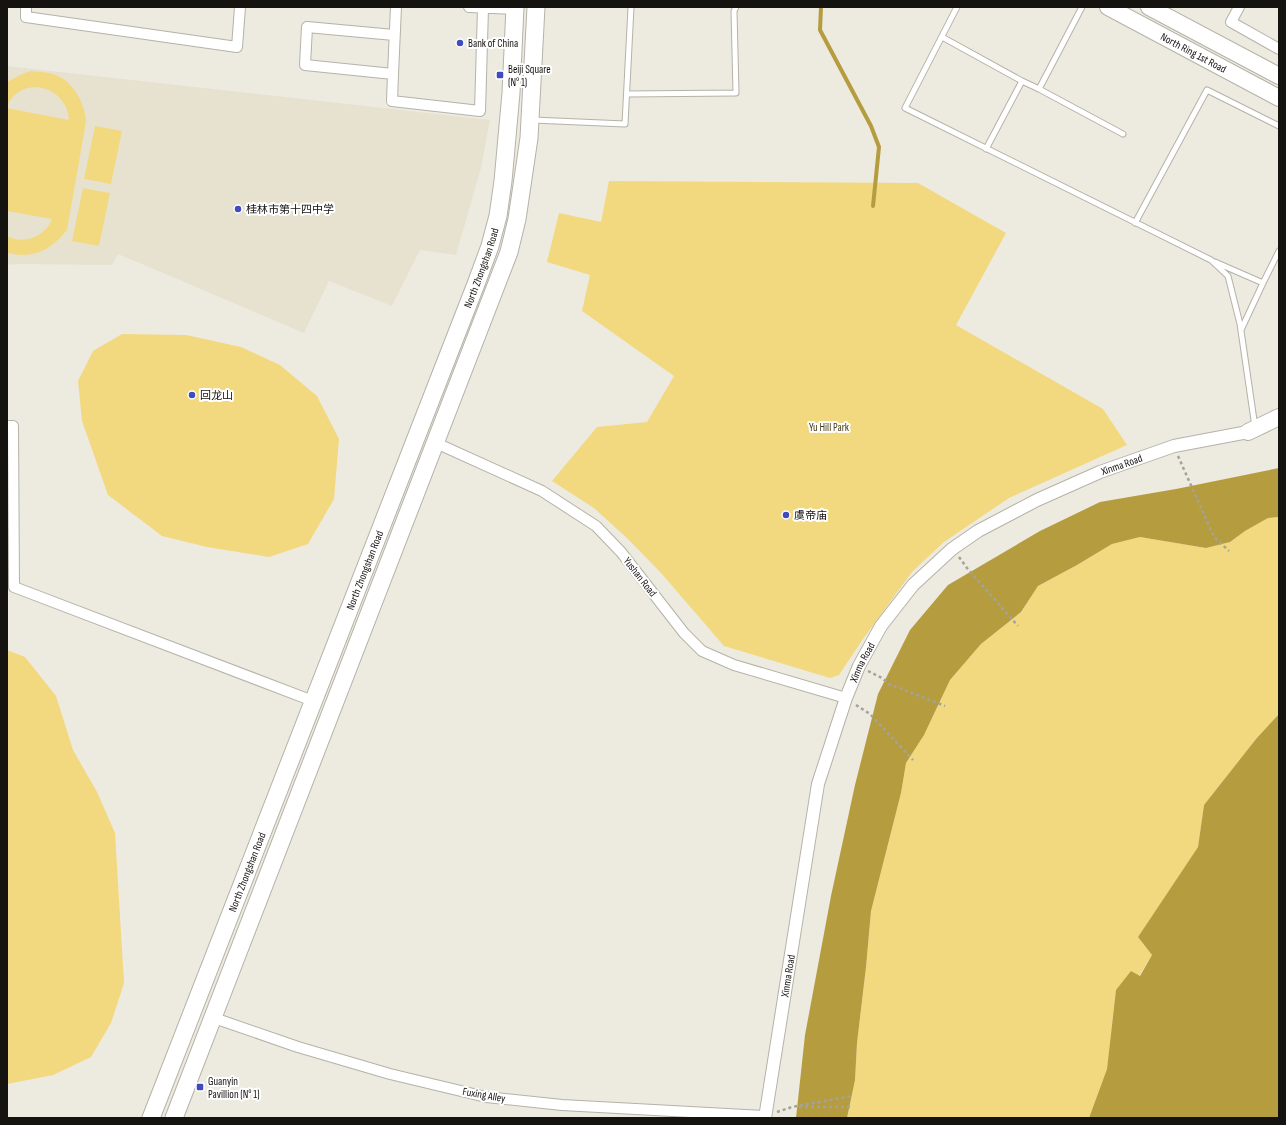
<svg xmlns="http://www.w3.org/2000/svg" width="1286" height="1125" viewBox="0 0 1286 1125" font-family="'Sofia Sans Condensed','Noto Sans SC',sans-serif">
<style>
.built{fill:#e7e2d0}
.green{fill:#f2d980}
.water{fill:#b59c3f}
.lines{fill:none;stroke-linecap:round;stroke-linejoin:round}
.stream{stroke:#b59c3f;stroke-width:4}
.service-casing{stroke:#b5b2a8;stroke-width:7}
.minor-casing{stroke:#b5b2a8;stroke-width:12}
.tertiary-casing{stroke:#b5b2a8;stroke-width:14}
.primary-casing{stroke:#b5b2a8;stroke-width:18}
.trunk-casing{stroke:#b5b2a8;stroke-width:19}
.path{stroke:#a5a29a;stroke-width:2.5;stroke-dasharray:3 3;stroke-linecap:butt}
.service{stroke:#fff;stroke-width:5}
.minor{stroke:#fff;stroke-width:10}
.tertiary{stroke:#fff;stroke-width:12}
.primary{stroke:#fff;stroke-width:16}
.trunk{stroke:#fff;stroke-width:17}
.poi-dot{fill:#414abe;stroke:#fff;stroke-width:1.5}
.labels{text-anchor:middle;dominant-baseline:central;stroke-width:4;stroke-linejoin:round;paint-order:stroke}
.poi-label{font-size:11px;fill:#151310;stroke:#fff;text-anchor:start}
.street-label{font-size:11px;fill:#151310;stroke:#fff}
.park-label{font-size:11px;fill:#473c15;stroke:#fff}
</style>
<rect width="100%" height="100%" fill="#edeae0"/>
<path class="built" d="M7 66 490 120 481 168 456 255 420 250 392 306 329 281 304 333 118 254 112 265 19 264 7 265Z"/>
<path class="green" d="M31 71C37 72 44 72 50 73 71 78 85 101 86 122L67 230C50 251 33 259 7 253V236C24 245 45 237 52 219L7 211V108L69 120C67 86 22 74 7 106V82L22 74Z
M95 126 122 131 111 184 84 179Z
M609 181 918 183 1006 233 956 325 1103 409 1127 445 1009 498 944 542 912 572 863 639 839 675 830 678 724 646 661 573 628 539 594 508 552 481 597 427 647 422 674 376 582 311 590 275 547 262 559 213 601 222Z
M83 188 110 193 99 246 72 241Z
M122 334 186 335 241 347 280 365 317 396 339 439 334 499 308 544 269 557 207 547 162 536 108 495 82 421 78 381 93 351Z
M1279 517V714L1256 739 1204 805 1198 847 1138 937 1152 955 1139 976 1116 990 1107 1069 1089 1118H847L855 1080 857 1043 866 967 871 911 901 793 906 763 924 735 950 680 981 644 1021 612 1038 586 1077 565 1112 544 1140 537 1206 548 1230 542 1245 531 1268 518Z
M7 650 25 657 56 696 73 750 97 792 115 833 124 983 111 1023 91 1057 53 1075 7 1084Z"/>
<path class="water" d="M1279 468V517L1268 518 1245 531 1230 542 1206 548 1140 537 1112 544 1077 565 1038 586 1021 612 981 644 950 680 924 735 906 763 901 793 871 911 866 967 857 1043 855 1080 847 1118H796L805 1035 831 896 855 785 878 694 910 630 948 585 1040 531 1100 502 1176 489Z
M1279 714V1118H1089L1107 1069 1116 990 1131 971 1140 976 1152 955 1138 937 1198 847 1204 805 1256 739Z"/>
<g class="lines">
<path class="stream" d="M821 7 820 30 871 126 879 147 873 206"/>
<g class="service-casing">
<path id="service" d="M957 7 905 108 1211 260 1228 276 1240 324 1255 427
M942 37 1022 81 986 149
M1022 81 1039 89 1082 7
M1039 89 1123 134
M627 94 736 93 734 11 736 7
M533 120 625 124 631 7
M1135 223 1207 90 1279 126
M1215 262 1263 283 1241 330
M1263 283 1279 251"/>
</g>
<g class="minor-casing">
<path id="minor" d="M26 7V17L237 47 240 7
M469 7 515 9
M1239 7 1231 22 1279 49
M394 35 307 27 305 65 393 74 396 7
M393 74 392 101 480 111 483 8
M7 426H13L14 587 313 701
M436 443 542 491 596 526 621 552 684 633 702 651 734 665 846 698
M214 1018 298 1047 390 1074 486 1097 562 1105 765 1116"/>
</g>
<g class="tertiary-casing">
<g id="tertiary">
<path id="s1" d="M765 1118 818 784 846 698 859 666 881 626 913 585 952 549 978 531 1037 500 1100 472 1174 446 1248 432"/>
</g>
</g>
<g class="primary-casing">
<g id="primary">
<path id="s2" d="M1108 7 1279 98"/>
<path d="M1149 7 1279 76"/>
<path d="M1248 432 1279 417"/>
</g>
</g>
<g class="trunk-casing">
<g id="trunk">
<path id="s3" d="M151 1118 476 284 490 246 498 216 503 181 511 93 515 7"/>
<path d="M174 1118 509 252 517 219 529 138 536 7"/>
</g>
</g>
<path class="path" d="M1178 456 1214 537 1229 551
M959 557 967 568 1018 626
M868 671 882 678 889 684 945 706
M856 705 870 714 913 760
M799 1107H852
M777 1112 792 1107 852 1096"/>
<use href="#service" class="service"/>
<use href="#minor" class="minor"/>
<use href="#tertiary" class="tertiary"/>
<use href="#primary" class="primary"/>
<use href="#trunk" class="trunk"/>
</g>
<g class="poi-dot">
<circle cx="460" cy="43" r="4"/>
<rect x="496" y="71" width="8" height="8" rx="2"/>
<circle cx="238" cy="209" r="4"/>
<circle cx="192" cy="395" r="4"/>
<circle cx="786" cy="515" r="4"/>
<rect x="196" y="1083" width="8" height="8" rx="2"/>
</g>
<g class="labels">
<g class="poi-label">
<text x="468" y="43">Bank of China</text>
<text x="508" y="69">Beiji Square<tspan x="508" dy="13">(N° 1)</tspan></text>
<text x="246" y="209">桂林市第十四中学</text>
<text x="200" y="395">回龙山</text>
<text x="794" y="515">虞帝庙</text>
<text x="208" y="1081">Guanyin<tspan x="208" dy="13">Pavillion (N° 1)</tspan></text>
</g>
<g class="street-label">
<text stroke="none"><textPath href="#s2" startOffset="97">North Ring 1st Road</textPath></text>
<text stroke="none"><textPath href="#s3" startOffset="912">North Zhongshan Road</textPath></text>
<text stroke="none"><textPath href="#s1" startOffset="804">Xinma Road</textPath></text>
<text stroke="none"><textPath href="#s3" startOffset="588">North Zhongshan Road</textPath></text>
<text transform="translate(640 577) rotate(52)">Yushan Road</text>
<text stroke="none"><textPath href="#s1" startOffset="468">Xinma Road</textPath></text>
<text stroke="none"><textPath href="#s3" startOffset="264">North Zhongshan Road</textPath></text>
<text stroke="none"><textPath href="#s1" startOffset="144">Xinma Road</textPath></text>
<text transform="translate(484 1095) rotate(10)">Fuxing Alley</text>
</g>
<g class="park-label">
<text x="829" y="427">Yu Hill Park</text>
</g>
</g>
<rect width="1286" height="1125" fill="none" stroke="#151310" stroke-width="16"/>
</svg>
